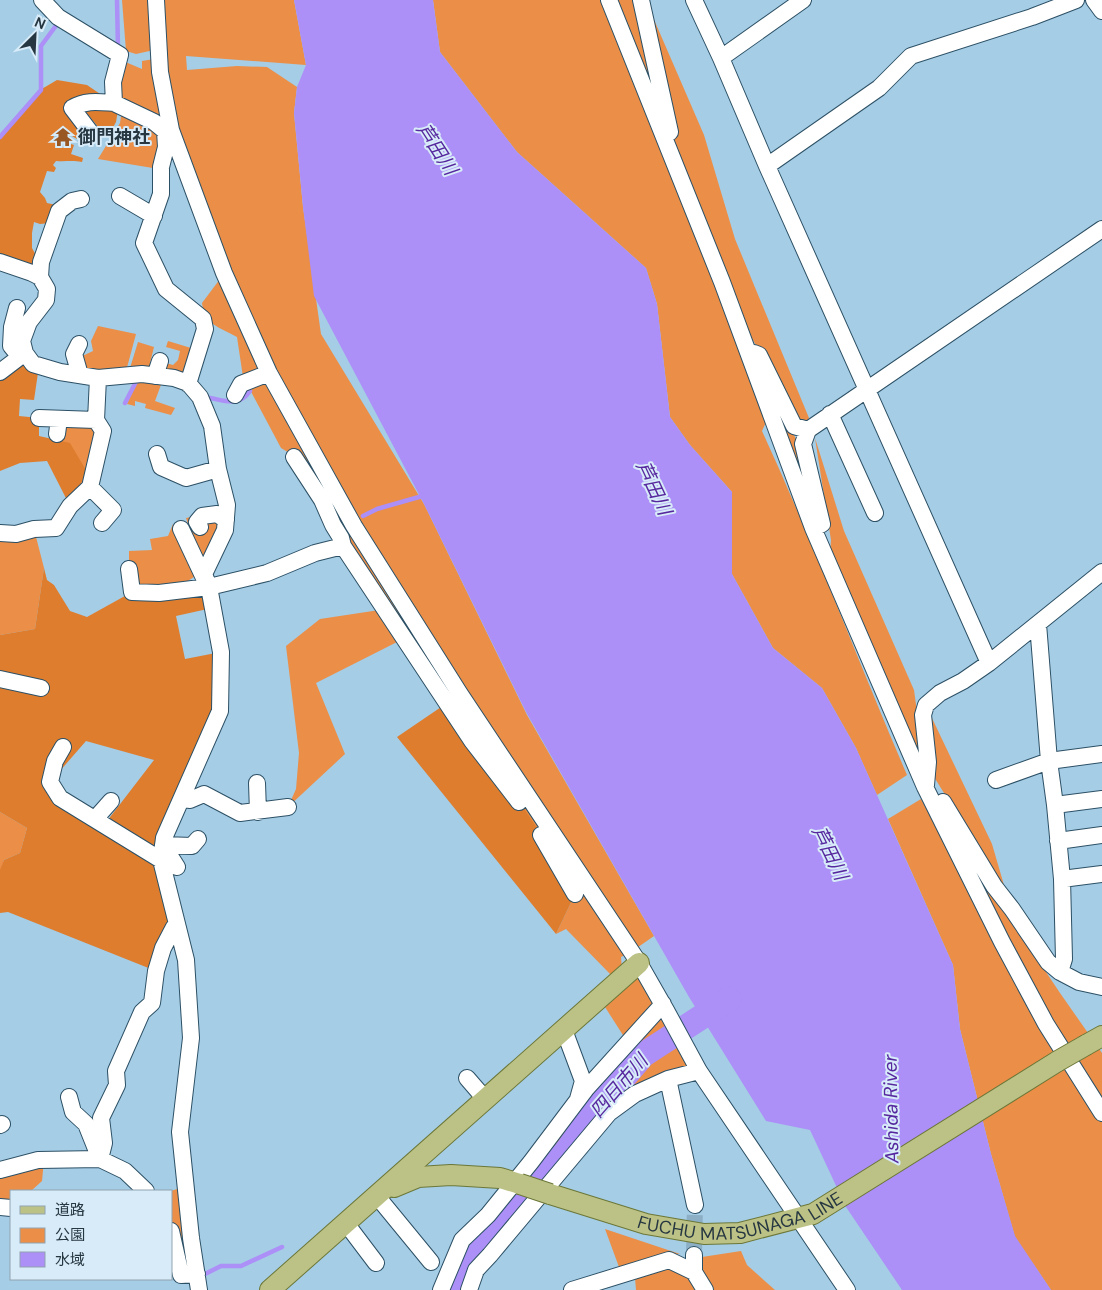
<svg xmlns="http://www.w3.org/2000/svg" width="1102" height="1290" viewBox="0 0 1102 1290" font-family="'DM Sans','Noto Sans JP',sans-serif">
<style>
.green{fill:#eb8e47}
.forest{fill:#de7d2e;fill-rule:evenodd}
.water{fill:#ac8ff7}
.lines{fill:none;stroke-linecap:round;stroke-linejoin:round}
.stream{stroke:#ac8ff7;stroke-width:4.5}
.river{stroke:#ac8ff7;stroke-width:25}
.minor-tunnel{stroke:#8cafc5;stroke-width:16;stroke-dasharray:16 8;stroke-linecap:butt}
.minor-casing{stroke:#2c5065;stroke-width:18}
.major-casing{stroke:#6b7738;stroke-width:22}
.minor{stroke:#fff;stroke-width:16}
.major{stroke:#bcc285;stroke-width:20}
.major-bridge-casing{stroke:#6b7738;stroke-width:22;stroke-linecap:butt}
.major-bridge{stroke:#bcc285;stroke-width:20}
.labels{text-anchor:middle;dominant-baseline:central;stroke-width:4;stroke-linejoin:round;paint-order:stroke}
.poi-label{font-size:18px;font-weight:bold;fill:#273741;stroke:#d7ebf8;text-anchor:start}
.street-label{font-size:18px;fill:#273741;stroke:#d7ebf8}
.water-label{font-size:19px;font-style:italic;fill:#56279e;stroke:#d7ebf8}
</style>
<rect width="100%" height="100%" fill="#a5cde6"/>
<path class="green" d="M122 0H150L154 50 136 54 126 51Z
M160 0H294L306 65 186 56 187 70 237 66 267 67 297 87 294 113 303 207 321 334 424 504 527 715 654 936 631 952 621 957 622 970 613 977 566 929 556 934 575 894 405 638 316 683 345 754 288 807 296 789 299 753 286 646 320 619 386 609 341 538 356 531 269 373 171 130Z
M433 0H603L767 420 762 431C814 544 858 661 907 775L877 795 856 748 822 688 773 648 732 574V492L690 445 670 417 657 304 646 268 517 152 440 52Z
M616 0H636L665 124Z
M649 8 704 135 735 239 809 418 805 425 797 420 748 331 675 148 673 114Z
M154 59 162 116 158 120 118 98 123 61 142 69V61Z
M122 109 160 134 159 169 98 159 120 123Z
M220 279 261 370 243 377 237 337C219 327 205 325 202 303Z
M98 326 136 334 125 375 98 378 76 359 93 351 91 341Z
M168 341 191 348 185 380 158 372 162 362 173 365 178 360 180 351 166 347Z
M138 342 154 347 150 363 155 366 153 371 130 368Z
M760 366 796 439 815 517Z
M139 378 162 382 155 401 175 408 171 415 145 408 146 404 135 401V406L127 404Z
M266 378 349 527 342 531 301 460 281 448 248 386Z
M97 426 87 472 53 439 60 427Z
M815 438 844 531 914 690 923 756 918 759 830 555 831 540Z
M191 517V525L205 519H218V537L205 566 195 545 186 518Z
M173 524 194 564 197 575 180 586 135 587 136 565 129 562V551L152 550 150 539 168 536Z
M34 529 44 568 35 629 0 635V533Z
M930 714 992 844 1006 892 934 777Z
M921 799 966 885 1102 1120V1290H1051L1015 1237 991 1154 960 1029 953 965 888 819Z
M0 812 27 828 20 853 4 860 0 873Z
M954 834 1060 993 1102 1053V1101L1088 1081 1030 978Z
M644 972 699 1071 635 1094 474 1262 460 1290H440L458 1252 628 1043 605 1007Z
M44 1160 42 1181 31 1191H11V1203L0 1204V1176Z
M186 1186 197 1274 181 1275 171 1231V1191Z
M605 1229 680 1254 660 1255 619 1267Z
M741 1251 747 1265 775 1290H713L701 1272 702 1257Z
M668 1267 692 1276 702 1290H636L635 1278Z"/>
<path class="forest" d="M57 80 87 85 109 100 76 102 82 129 77 139 62 130 60 132 56 131 52 141 65 148 70 147 71 144 74 145 71 154 83 158 82 162C72 160 65 162 56 161L53 165 56 168 54 172 47 171 40 192 45 198 47 203 56 205 50 223 40 224 34 222 32 233V248L38 259 31 267 0 258V135L40 90Z
M81 106 118 110 116 122 109 135 103 133Z
M16 361 39 366 34 400 20 399 19 416 39 418V436L70 443 87 472 70 506 47 461 20 463 0 471V372Z
M44 568 47 580 54 585 70 611 87 617 132 592 209 587 212 608 176 616 185 659 221 652 220 711 164 838 175 917 156 971 8 912 0 913V870L4 860 20 853 27 828 0 812V635L35 629ZM86 741 154 760 104 825 45 788Z
M447 703 517 798 543 837 575 894 556 934 397 737Z"/>
<path class="water" d="M294 0H433L440 52 517 152 646 268 657 304 670 417 690 445 732 492V574L773 648 822 688 856 748 953 965 960 1029 991 1154 1015 1236 1051 1290H902L846 1207 810 1130 766 1121 689 997 526 712 424 504 314 296 303 207 294 113 297 87 306 65Z"/>
<g class="lines">
<path class="stream" d="M117 0 118 49
M0 137 41 90V46L58 23
M210 398C226 401 239 407 250 391
M125 403 138 378
M363 516 377 509 426 495
M201 1276 221 1266H241L282 1247"/>
<path class="river" d="M452 1282 465 1253 486 1238 517 1208 568 1149 593 1113 643 1055 729 999"/>
<path class="minor-tunnel" d="M694 1255 695 1205"/>
<g class="minor-casing">
<path id="minor" d="M42 0 58 17 120 55 113 82 114 103 154 122 165 131
M156 0 160 72 171 130 224 273 269 373 354 526 460 694 639 963 667 1012 699 1071 847 1290
M609 0 722 282 813 528 925 787 1002 942 1046 1024 1102 1113
M641 0 670 132 669 133
M694 0 721 58 767 166 989 663
M1094 0 1102 11
M721 58 803 0
M169 131H165L166 147 161 167V194L144 243 166 289 203 319 205 329 188 384
M91 133 72 108C86 100 98 102 114 103
M767 166 879 88 911 56 1032 17 1076 0
M120 196 154 216
M0 262 32 273 40 277 47 289 46 300 29 322 22 341 25 353 33 364 60 372 98 378 142 374 174 378 188 383 200 397 212 426 218 469 227 505 225 530 204 574 209 587 221 652 220 711 164 838 161 860 186 960 191 1038 180 1132 191 1238 199 1290
M40 277 41 262 59 211 72 201 81 199
M17 308 12 327 11 346 20 357
M79 344 74 354 80 375
M754 353 759 355 794 426 808 430 803 444 822 524 816 527
M0 372 25 353
M155 376 160 361
M235 395 241 384 269 373
M830 414 875 513
M39 418 96 420
M808 430 1102 229
M57 434 59 419
M157 454 161 467 186 478 218 469
M294 457 322 500 333 525 341 538 343 546 472 741 519 802
M90 487 113 510 102 523
M200 527 197 522 202 516 217 514 226 520
M181 529 204 578
M0 533 16 534 34 529 56 528 70 506 90 487 103 431 96 420 98 378
M129 569 132 592 159 593 209 587 267 573 315 553 343 546
M1038 624 1049 761 1055 805 1062 879 1064 959 1060 972
M0 679 41 688
M63 747 55 761 50 782 60 798 161 860
M996 780 1049 761 1102 754
M257 783 258 812
M926 785 928 762 923 715 926 705 940 693 963 681 989 663 1102 572
M182 798 190 800 204 794 240 813 288 807
M943 802 994 886 1012 909 1048 962 1060 972 1079 982 1102 987
M1055 805 1102 799
M95 819 111 801
M541 835 575 894
M1058 841 1102 835
M163 845 192 846 198 839
M163 845 177 867
M1062 879 1102 874
M564 1030 583 1081 578 1099
M467 1078 486 1100
M668 1079 695 1205
M69 1097 73 1112 86 1124 100 1159
M0 1125 2 1124
M100 1159 104 1143 101 1118 117 1085 116 1071 142 1012 152 1003 156 971 163 948 174 927 177 926
M0 1170 38 1160 100 1159 125 1171 146 1191
M376 1195 431 1262
M0 1207 11 1208
M345 1222 376 1263
M171 1231 181 1275 197 1274
M694 1255V1272L705 1290
M441 1290 462 1240 488 1215 531 1162 586 1089 663 1004
M469 1290 476 1270 490 1255 609 1113 635 1094 668 1079 699 1071
M572 1290 669 1260 694 1272"/>
</g>
<g class="major-casing">
<g id="major">
<path d="M1086 1045 1102 1036"/>
<path d="M394 1187 418 1177 451 1175 500 1178 520 1184"/>
<path id="s1" d="M550 1194 646 1224 704 1234 740 1233 813 1214 1058 1061"/>
<path d="M270 1290 639 963"/>
</g>
</g>
<use href="#minor" class="minor"/>
<use href="#major" class="major"/>
<g class="major-bridge-casing">
<path id="major-bridge" d="M1058 1061 1086 1045
M520 1184 550 1194"/>
</g>
<use href="#major-bridge" class="major-bridge"/>
</g>
<defs>
<g id="temple-bare" transform="scale(1.5)"><path d="M0-6L5-2H3V0L6.5 2.5H4V6H1.5V3h-3V6H-4V2.5H-6.5L-3 0V-2H-5Z" fill="#995724" stroke="#d7ebf8" stroke-width="2.5" paint-order="stroke"/></g>
</defs>
<g fill-rule="evenodd">
<use href="#temple-bare" x="63" y="137"/>
</g>
<g class="labels">
<g class="poi-label">
<text x="78" y="137">御門神社</text>
</g>
<g class="street-label">
<text stroke="none"><textPath href="#s1" startOffset="198">FUCHU MATSUNAGA LINE</textPath></text>
</g>
<g class="water-label">
<text transform="translate(437 149) rotate(57)">芦田川</text>
<text transform="translate(654 488) rotate(65)">芦田川</text>
<text transform="translate(830 853) rotate(64)">芦田川</text>
<text transform="translate(619 1086) rotate(-49)">四日市川</text>
<text transform="translate(891 1109) rotate(-91)">Ashida River</text>
</g>
</g>
<rect x="10" y="1190" width="162" height="90" fill="#d7ebf8" stroke="#91a3af"/>
<rect x="20" y="1206" width="25" height="8" fill="#bcc285" stroke="#91a3af"/>
<text x="55" y="1215" font-size="15" fill="#273741">道路</text>
<rect x="20" y="1228" width="25" height="15" fill="#eb8e47" stroke="#91a3af"/>
<text x="55" y="1240" font-size="15" fill="#273741">公園</text>
<rect x="20" y="1252" width="25" height="15" fill="#ac8ff7" stroke="#91a3af"/>
<text x="55" y="1265" font-size="15" fill="#273741">水域</text>
<g transform="translate(35 35) rotate(24)" stroke="#d7ebf8" stroke-width="4" paint-order="stroke">
<path d="M0-4L9 19L0 12L-9 19Z" fill="#273741"/>
<text y="-8" font-size="14" font-weight="bold" text-anchor="middle" fill="#273741">N</text>
</g>
</svg>
